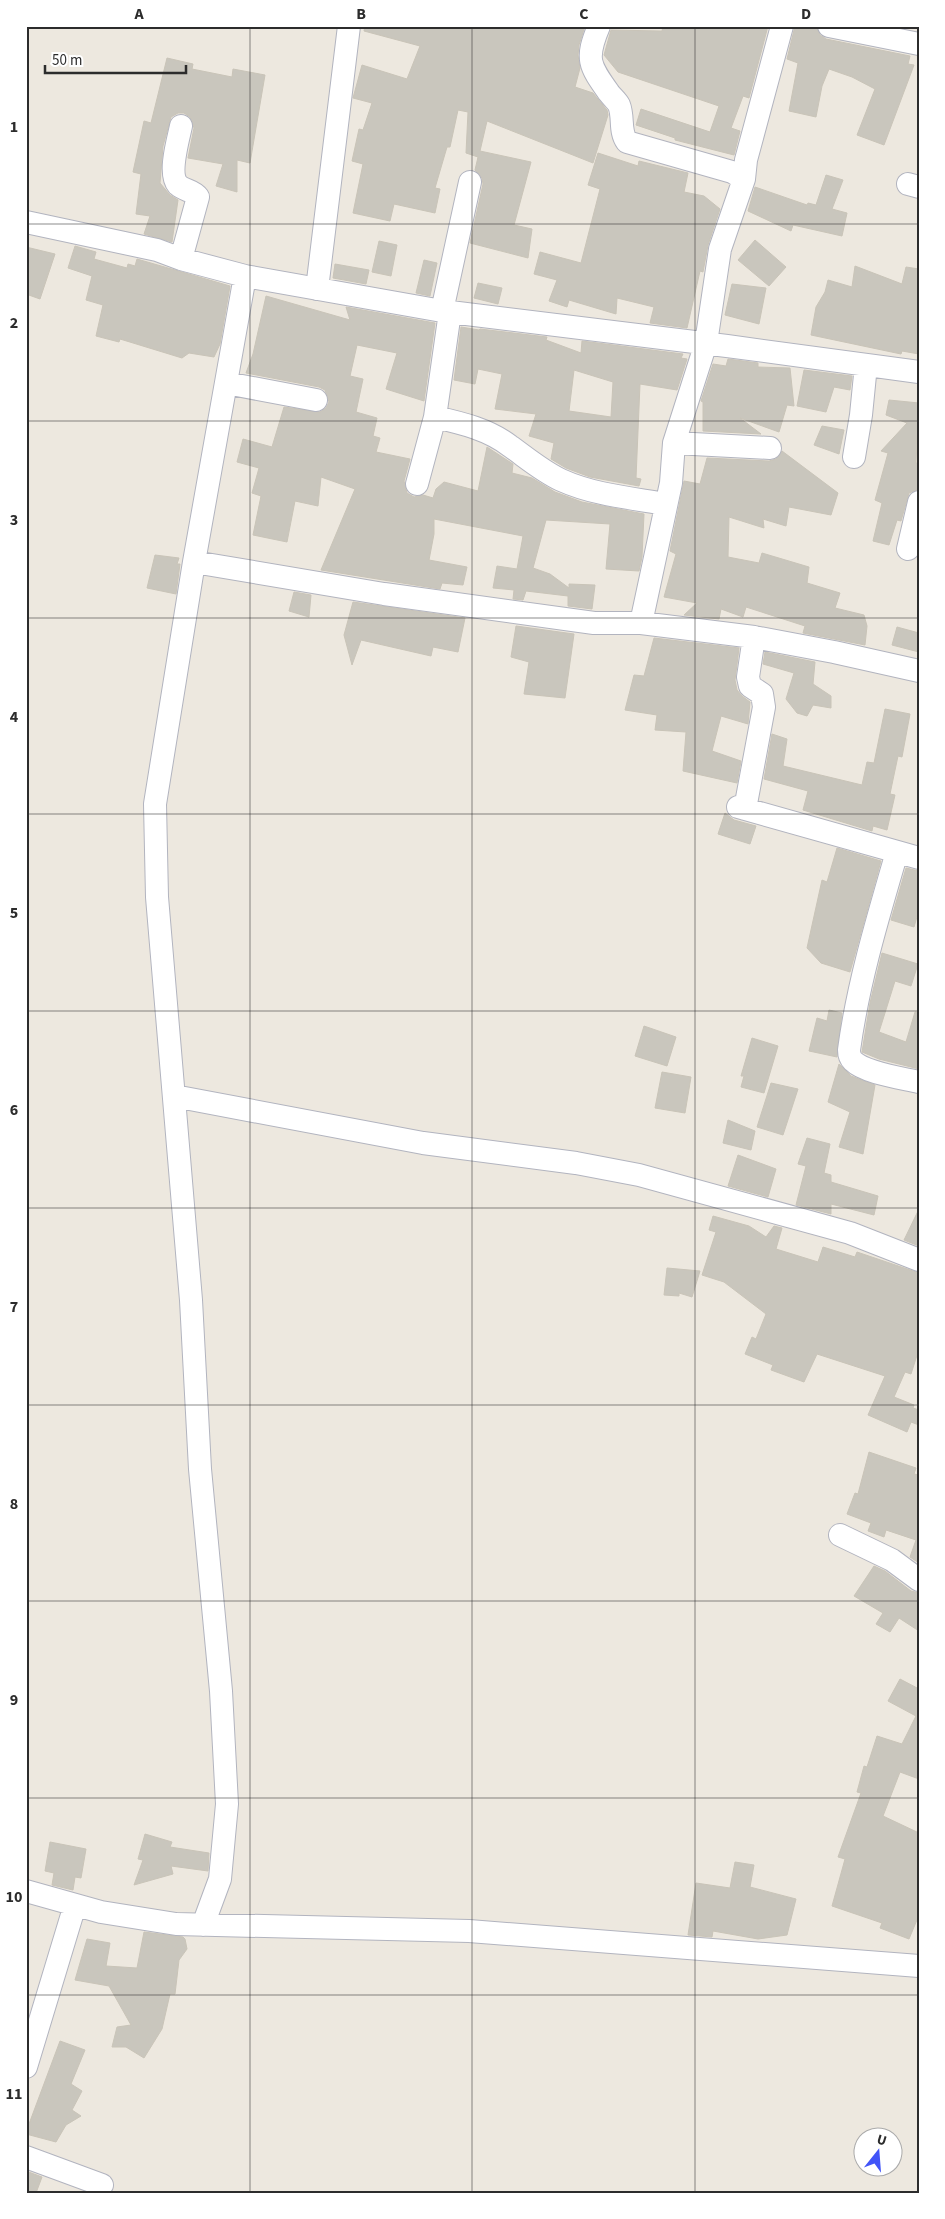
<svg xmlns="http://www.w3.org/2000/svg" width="945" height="2219" viewBox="0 0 945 2219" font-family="'Source Sans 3',sans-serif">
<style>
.building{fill:#c9c6bd;stroke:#c9c4b8;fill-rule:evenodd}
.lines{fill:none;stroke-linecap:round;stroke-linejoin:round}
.minor-casing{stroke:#b2b4bf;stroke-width:24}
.minor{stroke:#fff;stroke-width:22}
.grid{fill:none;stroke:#2c2c2c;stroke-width:1;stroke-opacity:0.55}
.neatline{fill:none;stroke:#2c2c2c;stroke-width:2}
.grid-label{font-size:16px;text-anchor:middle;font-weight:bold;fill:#2c2c2c}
</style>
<rect width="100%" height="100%" fill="#ede8df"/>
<path class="building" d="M365 26H585L579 45 578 55 580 68 575 87 593 93 607 110 608 115 593 163 487 121 480 151 531 162 514 225 532 229 528 258 470 243 483 184 482 178 475 170 478 157 466 153 468 112 458 110 450 147H447L435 188 440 189 435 213 394 204 390 221 353 213 363 164 352 161 359 129 363 130 372 103 353 98 362 65 407 79 420 46 364 31Z
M663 26H768L749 98 743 96 731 128 740 131 734 155 675 140V138L636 125 641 109 710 132 719 106 618 72 604 55 611 30 662 31Z
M795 26H816L820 35 826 39 910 56 908 64 914 65 884 145 857 135 875 89 852 77 829 69 822 86 816 117 789 111 798 63 787 59Z
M167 58 193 64 192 69 232 77 233 69 265 75 250 163 237 160V192L216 186 223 164 188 158 194 128 190 117 184 113H178L171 117 163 146 160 183 170 195 178 200 172 242 144 234 150 216 136 214 141 174 133 172 144 121 151 123Z
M598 153 638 166 639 161 688 173 684 192 704 196 720 209 708 245 703 272 700 271 687 328 650 323 654 307 617 298 616 314 569 300 567 307 549 301 557 280 534 274 540 252 581 263 600 189 588 185Z
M826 175 843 180 832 209 847 213 842 236 793 225 791 231 748 211 755 187 807 205 808 203 816 205Z
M755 240 786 267 769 286 738 260Z
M379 241 397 245 391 276 372 272Z
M75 246 96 252 94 259 127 268 128 264 135 266 137 259 230 286 220 344 214 357 189 353 182 358 120 339 119 342 96 336 103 305 86 300 92 276 68 268Z
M26 247 55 254 40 299 26 294Z
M424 260 437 263 430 296 416 293Z
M335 264 369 270 366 284 333 278Z
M855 266 902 284 906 267 919 269V354L902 351 901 354 811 335 816 307 825 292 828 280 852 287Z
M478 283 502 288 498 304 474 298Z
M732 284 766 288 759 324 725 315Z
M266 296 350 320 346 307 435 323 424 401 386 389 397 353 357 345 350 376 363 379 356 412 377 418 373 436 380 438 376 452 410 459 404 481 407 493 414 497 423 495 433 498 436 489 444 482 478 491 487 447 513 464 512 473 532 478 555 492 582 502 644 514 642 557 639 571 606 569 610 524 546 520 533 568 550 574 569 588V584L595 585 592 609 568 606V596L526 591 523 600 513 599 514 590 493 588 497 566 517 569 523 536 434 519V534L429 560 467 567 463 585 442 583 440 589 321 570 355 489 321 477 318 506 295 501 287 542 253 535 261 496 252 493 259 468 237 462 243 439 272 447 284 407 320 412 326 408 329 402 325 390 319 387 246 373 253 354Z
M461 327 479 330 480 329 547 337 546 340 581 353 582 341 683 354 681 358 687 359 677 390 640 384 636 478 641 479 639 486 590 477 566 468 551 459 554 443 529 436 536 414 495 409 502 374 478 369 475 384 454 380ZM574 370 613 382 611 417 569 411Z
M728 359 758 363V367L790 368 794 406 787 405 779 432 740 418 761 434 703 431V402L701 401 713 364 726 366Z
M804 370 852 376 850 390 834 387 826 412 797 406Z
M889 400 919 403 916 463H919V489L909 493 901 521 897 520 889 545 873 541 882 503 875 500 888 453 881 451 907 423 886 415Z
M822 426 844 430 839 454 814 445Z
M782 451 838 493 831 515 789 507 786 526 763 519 764 528 729 517 728 557 759 563 762 553 809 567 807 583 840 593 835 608 864 615 867 626 865 645 803 633 805 626 746 607 743 617 721 609 719 619 684 615 697 603 664 597 676 554 670 551 684 481 700 484 707 458 769 461 776 459Z
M155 555 179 558 177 564H180L176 594 147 588Z
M294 592 311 595 309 617 289 611Z
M353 602 465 618 458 652 433 647 431 656 361 640 352 665 344 635Z
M516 626 574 634 565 698 524 694 529 662 511 657Z
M897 627 919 633V652L892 645Z
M654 638 739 648 735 680 737 690 742 696 750 702 748 724 721 716 712 751 741 761 737 783 683 771 686 732 655 730 657 715 625 710 634 675 644 676Z
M765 652 815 662 813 684 831 696V708L813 705 807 716 797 713 786 699 794 673 763 664Z
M885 709 910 714 902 757 898 756 890 794 895 795 887 830 873 826 872 831 803 810 808 791 764 779 772 734 787 739 783 766 862 785 867 762 874 763Z
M725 813 734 820 756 826 750 844 718 834Z
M837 848 881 861 850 972 821 963 807 948 822 880 827 882Z
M906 868 919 871V910L914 927 891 920Z
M882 953 918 964 911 986 895 981 879 1032 906 1042 915 1012 919 1013V1069L879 1059 862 1052 870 1003Z
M829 1010 842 1013 837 1057 809 1051 817 1018 827 1021Z
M644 1026 676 1037 667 1066 635 1056Z
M752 1038 778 1046 764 1093 741 1087 744 1076H741Z
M839 1064 851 1076 875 1085 863 1154 839 1147 850 1112 828 1102Z
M662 1072 691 1077 685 1113 655 1108Z
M771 1083 798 1089 783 1135 757 1127Z
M728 1120 755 1131 751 1150 723 1143Z
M807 1138 830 1144 824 1173 831 1175V1182L878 1196 874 1215 831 1204V1214L796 1205 806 1166 798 1164Z
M738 1155 776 1169 768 1197 728 1186Z
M919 1209V1246L904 1240Z
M713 1216 749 1226 766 1237 774 1226 782 1228 776 1249 818 1262 823 1247 855 1257 857 1252 919 1273V1349L911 1374 905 1372 894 1397 914 1405 913 1408 919 1410V1425L911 1422 907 1432 868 1415 885 1376 817 1354 804 1382 771 1370 773 1365 745 1354 752 1337 756 1339 766 1314 724 1282 702 1275 716 1232 709 1230Z
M667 1268 700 1271 692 1297 679 1293V1296L664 1295Z
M869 1452 916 1468 914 1474 919 1475V1563L910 1557 916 1540 886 1530 884 1537 868 1531 871 1523 847 1514 855 1493 858 1494Z
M874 1566 885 1571 911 1591 919 1593V1631L899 1618 890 1632 876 1624 883 1613 854 1596Z
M900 1679 919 1689V1779L900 1772 883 1816 919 1833V1915L909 1939 880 1928 882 1923 832 1906 845 1859 838 1857 861 1793 857 1792 864 1766 867 1767 877 1736 902 1744 916 1716 888 1701Z
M145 1834 172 1842 170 1847 209 1853 208 1871 171 1866 173 1874 134 1885 143 1860 138 1859Z
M50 1842 86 1849 81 1878 75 1877 73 1890 52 1885 54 1873 45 1871Z
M735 1862 754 1865 750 1887 796 1899 787 1935 758 1939 713 1931 712 1937 688 1935 696 1883 730 1888Z
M144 1932 183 1937 185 1939 187 1949 179 1960 175 1994H170L162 2029 144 2058 126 2047H112L117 2027 131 2025 109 1986 75 1980 87 1939 110 1943 106 1966 137 1968Z
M60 2041 85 2050 71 2084 82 2091 72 2110 81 2116 66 2125 56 2142 26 2134V2132Z
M26 2171 42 2177 36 2193H26Z"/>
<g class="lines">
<g class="minor-casing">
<path id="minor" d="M599 26C585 59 589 65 609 93 612 97 617 101 619 105 624 117 619 131 627 142L732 172 744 179 720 249 706 343 674 443 671 483 641 623
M829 26 919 44
M744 179 746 160 782 26
M908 184 919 187
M26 222 157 250 181 259 245 276 442 311 727 346 919 372
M181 259 198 197C193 190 185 191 178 185 168 174 178 140 181 126
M317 289 349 26
M442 311 470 182
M226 383 316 400
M435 417C461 423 488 429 510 446 527 458 542 471 561 480 594 495 631 498 666 504
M674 443 770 448
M854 457 861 415 866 365
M417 484 435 417 450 312
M908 549 919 502
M194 562 384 594 594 623H641L754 637 834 652 919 671
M738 807 919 858
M745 809 764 707 762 694 750 686 748 677 754 637
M897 852C878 917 858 983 849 1050 849 1054 850 1058 853 1061 865 1073 902 1078 919 1082
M174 1096 423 1143 576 1163 639 1175 850 1233 919 1260
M840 1535 892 1560 919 1580
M26 1891 101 1912 176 1924 469 1931 919 1966
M203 1925 220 1879 227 1804 221 1691 200 1469 191 1300 157 897 155 804 194 562 245 276
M26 2067 75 1905
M26 2157 102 2185"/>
</g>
<use href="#minor" class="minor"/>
</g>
<path class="grid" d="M250 26V2193M472 26V2193M695 26V2193M26 224H919M26 421H919M26 618H919M26 814H919M26 1011H919M26 1208H919M26 1405H919M26 1601H919M26 1798H919M26 1995H919"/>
<rect width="945" height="2219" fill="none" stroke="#ffffff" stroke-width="55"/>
<g transform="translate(878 2152) rotate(17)"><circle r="24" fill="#ffffff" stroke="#ababab"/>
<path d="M0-4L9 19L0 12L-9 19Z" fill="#4154f8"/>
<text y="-8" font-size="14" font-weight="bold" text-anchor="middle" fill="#2c2c2c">U</text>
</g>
<path d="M45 65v8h141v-8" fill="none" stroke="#2c2c2c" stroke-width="2.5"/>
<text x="52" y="65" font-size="15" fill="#2c2c2c" stroke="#ffffff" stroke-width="4" paint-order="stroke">50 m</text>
<rect x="28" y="28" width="890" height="2164" class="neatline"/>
<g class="grid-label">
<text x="139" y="19">A</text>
<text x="361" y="19">B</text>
<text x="584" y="19">C</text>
<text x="806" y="19">D</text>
<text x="14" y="132">1</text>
<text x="14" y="328">2</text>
<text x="14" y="525">3</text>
<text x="14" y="722">4</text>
<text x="14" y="918">5</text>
<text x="14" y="1115">6</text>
<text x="14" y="1312">7</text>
<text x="14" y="1509">8</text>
<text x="14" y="1705">9</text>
<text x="14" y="1902">10</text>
<text x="14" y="2099">11</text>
</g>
</svg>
